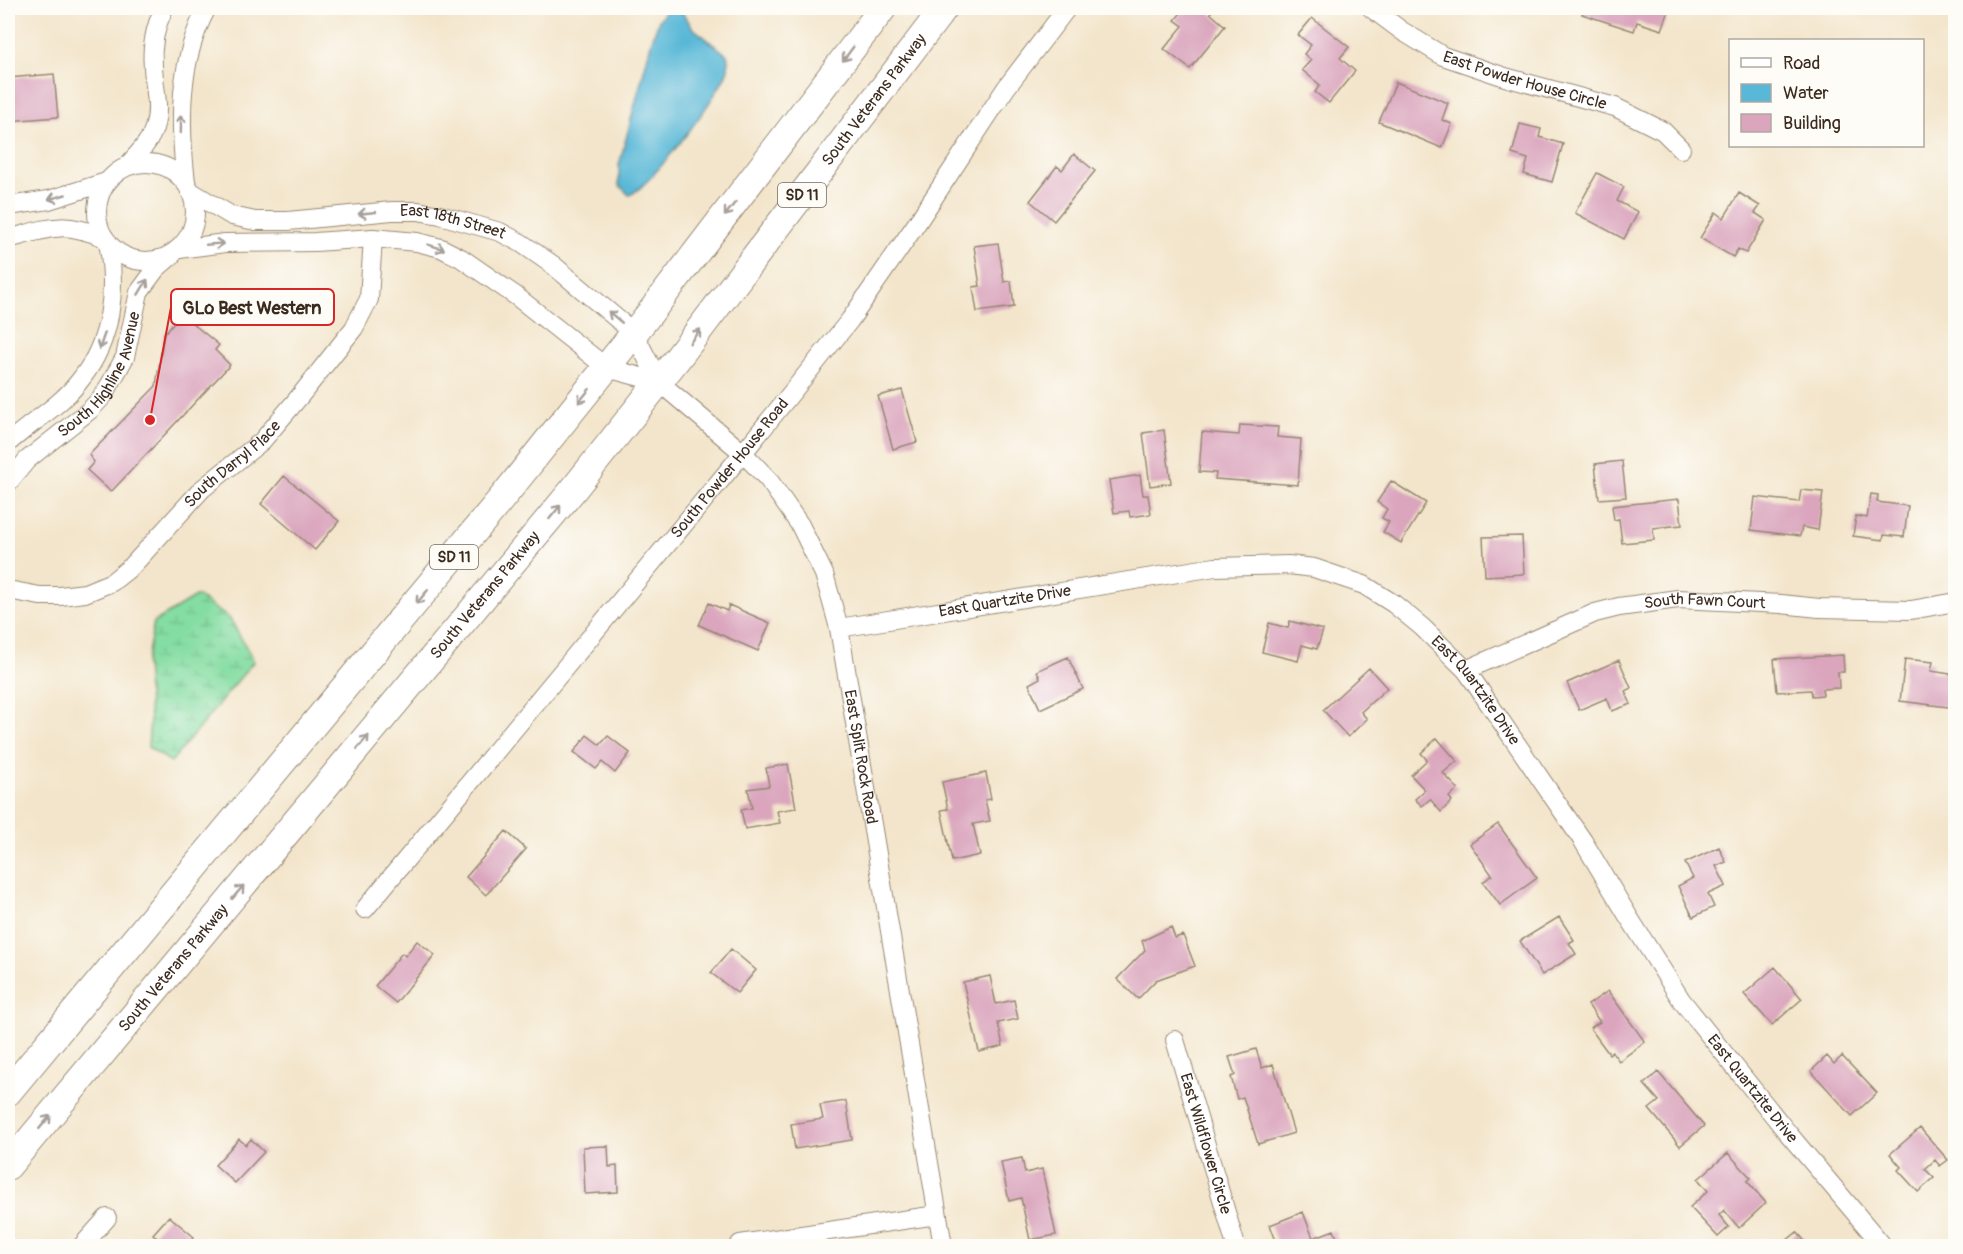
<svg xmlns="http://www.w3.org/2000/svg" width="1963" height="1254" viewBox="0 0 1963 1254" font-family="Pangolin,sans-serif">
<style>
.wetland{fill:url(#wetland-marsh);stroke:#608460;stroke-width:1.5}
.water{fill:#59b8d7;stroke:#4a717a;stroke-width:1.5}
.building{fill:#daa5bd}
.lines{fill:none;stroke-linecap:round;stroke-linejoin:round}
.minor-casing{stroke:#978874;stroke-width:20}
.highway-casing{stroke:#978874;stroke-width:29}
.minor{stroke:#fff;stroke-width:18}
.highway{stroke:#fff;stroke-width:27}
.oneway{stroke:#a79f9a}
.labels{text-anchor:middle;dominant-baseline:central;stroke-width:6;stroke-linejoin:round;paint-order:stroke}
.shield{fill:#fdfcf7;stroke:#75695f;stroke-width:1.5}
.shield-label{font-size:15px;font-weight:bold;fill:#3b2a1e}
.street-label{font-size:16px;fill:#3b2a1e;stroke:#fdfcf7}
.leader{fill:none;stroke:#d62828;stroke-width:2}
.callout-dot{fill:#d62828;stroke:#fdfcf7;stroke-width:2}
.callout{fill:#fdfcf7;stroke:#d62828;stroke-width:2}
.callout-label{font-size:18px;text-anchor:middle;font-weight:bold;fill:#3b2a1e}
</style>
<defs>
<pattern id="wetland-marsh" width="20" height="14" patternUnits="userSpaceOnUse" patternTransform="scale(1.5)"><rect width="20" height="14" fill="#84dda2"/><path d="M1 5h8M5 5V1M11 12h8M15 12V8" fill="none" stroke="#73be8b"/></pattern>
</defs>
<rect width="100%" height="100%" fill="#fdfcf7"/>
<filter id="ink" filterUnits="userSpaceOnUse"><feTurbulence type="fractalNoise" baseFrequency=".0167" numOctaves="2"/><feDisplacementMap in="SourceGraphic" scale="12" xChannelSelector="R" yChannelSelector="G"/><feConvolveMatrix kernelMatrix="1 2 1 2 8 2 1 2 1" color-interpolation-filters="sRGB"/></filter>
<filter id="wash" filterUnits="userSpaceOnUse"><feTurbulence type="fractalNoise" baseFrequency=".008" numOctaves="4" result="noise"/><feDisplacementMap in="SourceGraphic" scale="24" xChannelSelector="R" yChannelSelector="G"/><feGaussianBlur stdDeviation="1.35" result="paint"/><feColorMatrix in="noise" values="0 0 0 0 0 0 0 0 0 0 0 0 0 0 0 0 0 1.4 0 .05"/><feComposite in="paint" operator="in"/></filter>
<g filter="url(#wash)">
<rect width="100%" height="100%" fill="#f3e5cb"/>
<path class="wetland" d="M197 596 230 619 254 661 171 762 148 747 150 720 146 663 154 622Z"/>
<path class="water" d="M669 8H679L693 28 727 55C728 59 729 64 728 69 723 90 648 190 629 195L619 185V165L652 40 659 20Z"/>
<g id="blocks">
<path class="building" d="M1185 8H1208L1212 11 1210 13 1225 26 1190 69 1164 49 1183 26 1175 20Z
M1584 8H1670L1662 30 1637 22 1634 31 1582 14Z
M1312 18 1349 47 1340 58 1355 71 1329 103 1315 92 1320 85 1302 70 1311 60 1304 54 1311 45 1298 35Z
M54 74 58 117 8 121V78Z
M1396 82 1448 103 1442 120 1452 124 1442 148 1379 122Z
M1520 124 1541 129 1539 137 1563 144 1552 182 1524 174 1528 159 1512 154Z
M1074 154 1095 171 1054 221 1030 201 1057 166 1062 170Z
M1597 173 1624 187 1617 201 1638 212 1624 239 1575 213Z
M1739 193 1760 206 1755 213 1766 220 1746 253 1738 249 1733 257 1700 238 1716 212 1724 218Z
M998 243 1004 282 1011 281 1014 307 977 312 973 287 980 286 974 246Z
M181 314 219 345 215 350 230 365 111 492 87 470 94 462 89 455 156 386 164 334Z
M902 390 917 442 893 449 878 396Z
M1240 425 1278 427 1277 437 1301 439 1298 485 1215 479 1216 473 1199 472 1202 432 1239 435Z
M1164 430 1171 483 1150 486 1143 433Z
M1622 461 1626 497 1599 499 1595 464Z
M1140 475 1143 495H1148L1151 514 1130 517 1129 511 1114 513 1109 480Z
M284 476 339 521 315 550 261 504Z
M1391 481 1426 503 1401 543 1383 532 1389 522 1382 518 1387 509 1377 502Z
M1801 490 1823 492 1818 530 1802 527 1800 536 1751 530 1755 497 1799 502Z
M1871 494 1878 495 1877 502 1908 506 1904 537 1884 535 1883 540 1853 536 1856 516 1867 518Z
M1679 499 1682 525 1653 528 1654 540 1622 543 1619 519 1614 520 1612 506Z
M1522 536 1524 574 1485 576 1483 537Z
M709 603 727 611 729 605 770 623 758 651 699 625Z
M1290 621 1323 630 1317 649 1302 645 1298 661 1262 652 1269 623 1288 628Z
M1843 655 1844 672H1838L1839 688 1822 689 1823 695 1812 696 1811 690 1777 692 1774 659Z
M1068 657 1083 689 1040 709 1029 684 1040 678 1037 671Z
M1905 659 1933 662 1931 671 1956 675V708L1900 701Z
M1619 660 1631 688 1625 691 1631 704 1612 711 1607 698 1579 710 1567 683Z
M1369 668 1387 688 1361 712 1367 719 1348 737 1323 710Z
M587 735 600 745 608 736 630 753 615 773 602 762 596 769 574 752Z
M1437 738 1457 761 1443 773 1458 789 1449 797 1452 801 1441 812 1430 799 1422 806 1415 799 1425 790 1411 775 1427 760 1421 753Z
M788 764 796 808 777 811 780 823 745 829 741 810 752 808 748 789 769 786 766 768Z
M986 773 991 799 985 800 990 821 973 824 980 855 952 861 941 810 948 809 942 782Z
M1498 824 1537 878 1500 905 1483 882 1492 875 1470 844Z
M506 831 526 849 486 895 466 877Z
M1719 847 1726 862 1716 866 1726 886 1708 894 1714 907 1693 917 1678 886 1693 878 1685 863Z
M1559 917 1574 940 1569 943 1576 954 1542 975 1520 941Z
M1171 927 1175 938 1183 935 1195 966 1156 980 1138 999 1117 979 1145 950 1142 941Z
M417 941 435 955 396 1003 375 986 402 953 405 956Z
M731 949 756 970 737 993 711 973Z
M1775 967 1802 999 1772 1025 1744 994Z
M990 976 996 1004 1014 1000 1018 1019 998 1023 1003 1046 979 1052 963 982Z
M1608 991 1645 1042 1619 1061 1612 1052 1609 1054 1590 1028 1600 1022 1588 1005Z
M1256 1049 1262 1068 1273 1064 1294 1133 1258 1144 1243 1097 1237 1099 1231 1077 1235 1075 1229 1057Z
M1827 1056 1834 1064 1842 1056 1877 1093 1852 1116 1811 1071Z
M1658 1072 1704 1126 1680 1146 1649 1109 1659 1101 1644 1084Z
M846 1101 852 1140 795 1149 791 1124 823 1119 820 1105Z
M1920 1128 1948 1160 1940 1166 1935 1160 1925 1169 1934 1178 1918 1192 1898 1170 1901 1167 1890 1154Z
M239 1139 246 1145 251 1139 264 1152 235 1183 215 1165Z
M608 1146 609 1167 617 1166 618 1192 585 1194 583 1147Z
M1728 1153 1751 1178 1747 1181 1766 1203 1739 1228 1724 1210 1719 1215 1729 1227 1718 1237 1690 1207 1708 1191 1698 1179Z
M1022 1158 1025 1173 1042 1169 1056 1235 1030 1240 1021 1198 1009 1201 1001 1162Z
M1303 1212 1313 1238 1334 1230 1340 1245 1278 1246 1270 1225Z
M169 1216 194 1237 186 1246H153L159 1240 153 1234Z
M1797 1232 1809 1246H1780Z"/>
</g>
</g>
<g filter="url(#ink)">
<use href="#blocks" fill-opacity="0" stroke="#978874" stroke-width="1.5"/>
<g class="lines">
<g class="minor-casing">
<g id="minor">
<path id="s1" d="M1371 8 1402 31 1443 56 1505 77 1615 107 1663 131 1681 149"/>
<circle cx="146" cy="212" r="49"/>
<path d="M127 166C137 155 150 142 154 128 161 107 154 88 153 67 151 46 155 27 164 8"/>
<path d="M186 182C179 123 178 61 207 8"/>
<path id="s2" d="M190 191 232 216 255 221H288L392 211H418L440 215 500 232 521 243 553 265 634 333 659 382"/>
<path d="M8 206 49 200 106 182"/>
<path d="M8 239C49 228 62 220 105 238"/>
<path id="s3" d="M179 249 225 243 315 242 373 238 417 242 441 248 461 258 516 296 607 368 659 382 743 453 768 479 800 525 824 574 839 628 943 1246"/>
<path d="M8 443C31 422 62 405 81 379 112 340 117 289 108 242"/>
<path id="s4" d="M8 483 27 460 90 410 104 395 125 357 139 292 156 269 171 256"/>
<path id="s5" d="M8 590 40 596H60L85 593 112 582 132 566 202 489 262 441 300 396 354 328 369 299 373 238"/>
<path id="s6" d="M839 628 1215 567 1288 565 1314 568 1364 585 1394 604 1422 627 1466 670 1583 841 1628 916 1682 1001 1787 1132 1883 1246"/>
<path id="s7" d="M1466 670 1595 613 1619 607 1678 599 1781 604 1819 608 1911 610 1956 602"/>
<path id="s8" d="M365 909 743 453 850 320 917 223 1006 88 1067 8"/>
<path id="s9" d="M1175 1040 1236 1246"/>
<path d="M740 1244 937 1215"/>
<path d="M82 1246 107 1218"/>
</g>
</g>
<g class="highway-casing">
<g id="highway">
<path d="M8 1092 502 498 650 313 883 8"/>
<path id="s10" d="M8 1166 573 490 677 359 944 8"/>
</g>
</g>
<use href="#minor" class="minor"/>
<use href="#highway" class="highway"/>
</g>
<defs><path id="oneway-shaft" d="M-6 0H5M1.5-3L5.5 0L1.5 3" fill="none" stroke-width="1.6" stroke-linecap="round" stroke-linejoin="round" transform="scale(1.5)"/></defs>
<g class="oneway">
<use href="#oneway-shaft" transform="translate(848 54) rotate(127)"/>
<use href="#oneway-shaft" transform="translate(181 124) rotate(-89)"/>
<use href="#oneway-shaft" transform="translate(57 197) rotate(164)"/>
<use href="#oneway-shaft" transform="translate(730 209) rotate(128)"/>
<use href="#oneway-shaft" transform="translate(367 213) rotate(174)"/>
<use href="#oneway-shaft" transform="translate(215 244) rotate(-5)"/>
<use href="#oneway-shaft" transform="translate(436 247) rotate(17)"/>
<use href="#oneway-shaft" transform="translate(143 287) rotate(-59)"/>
<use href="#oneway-shaft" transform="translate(615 317) rotate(-140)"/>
<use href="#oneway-shaft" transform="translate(695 336) rotate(-53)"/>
<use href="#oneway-shaft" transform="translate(102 341) rotate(109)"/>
<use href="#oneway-shaft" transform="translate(584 396) rotate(129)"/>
<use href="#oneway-shaft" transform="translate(555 512) rotate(-51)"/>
<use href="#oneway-shaft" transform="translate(422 597) rotate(130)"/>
<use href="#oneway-shaft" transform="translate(363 742) rotate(-50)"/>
<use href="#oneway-shaft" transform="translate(238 892) rotate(-50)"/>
<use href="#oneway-shaft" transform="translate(45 1122) rotate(-50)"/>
</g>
</g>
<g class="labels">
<g class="shield">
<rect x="778" y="183" width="48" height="24" rx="4.5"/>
<rect x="430" y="545" width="48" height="24" rx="4.5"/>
</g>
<g class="shield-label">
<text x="802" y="195">SD 11</text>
<text x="454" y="557">SD 11</text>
</g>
<g class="street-label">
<text stroke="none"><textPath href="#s1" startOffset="172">East Powder House Circle</textPath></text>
<text stroke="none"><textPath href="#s10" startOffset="1374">South Veterans Parkway</textPath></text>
<text stroke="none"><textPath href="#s2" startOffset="272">East 18th Street</textPath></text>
<text stroke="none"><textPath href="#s4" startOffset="146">South Highline Avenue</textPath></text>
<text stroke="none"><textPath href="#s5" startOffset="276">South Darryl Place</textPath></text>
<text stroke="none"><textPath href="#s8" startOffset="572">South Powder House Road</textPath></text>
<text stroke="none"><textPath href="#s10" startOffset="744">South Veterans Parkway</textPath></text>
<text stroke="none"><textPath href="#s6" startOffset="168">East Quartzite Drive</textPath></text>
<text stroke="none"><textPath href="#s7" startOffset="252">South Fawn Court</textPath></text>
<text stroke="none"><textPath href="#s6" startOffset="688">East Quartzite Drive</textPath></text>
<text stroke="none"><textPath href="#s3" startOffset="966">East Split Rock Road</textPath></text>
<text stroke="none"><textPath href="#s10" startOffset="258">South Veterans Parkway</textPath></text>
<text stroke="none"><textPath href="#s6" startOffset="1174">East Quartzite Drive</textPath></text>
<text stroke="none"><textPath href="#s9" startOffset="108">East Wildflower Circle</textPath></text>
</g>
</g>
<path class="leader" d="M150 420L171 307"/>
<circle class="callout-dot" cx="150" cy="420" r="6"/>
<rect class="callout" x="171" y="289" width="163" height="36" rx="6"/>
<g class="callout-label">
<text x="252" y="314">GLo Best Western</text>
</g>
<rect width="1963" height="1254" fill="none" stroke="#fdfcf7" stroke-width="30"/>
<rect x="1729" y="39" width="195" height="108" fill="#fdfcf7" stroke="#afa8a0" stroke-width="1.5"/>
<rect x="1741" y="58" width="30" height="9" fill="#ffffff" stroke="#afa8a0" stroke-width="1.5"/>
<text x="1783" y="69" font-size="18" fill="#3b2a1e">Road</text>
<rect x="1741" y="84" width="30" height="18" fill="#59b8d7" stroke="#afa8a0" stroke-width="1.5"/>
<text x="1783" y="99" font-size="18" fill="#3b2a1e">Water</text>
<rect x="1741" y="114" width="30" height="18" fill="#daa5bd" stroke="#afa8a0" stroke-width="1.5"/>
<text x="1783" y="129" font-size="18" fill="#3b2a1e">Building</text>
</svg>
